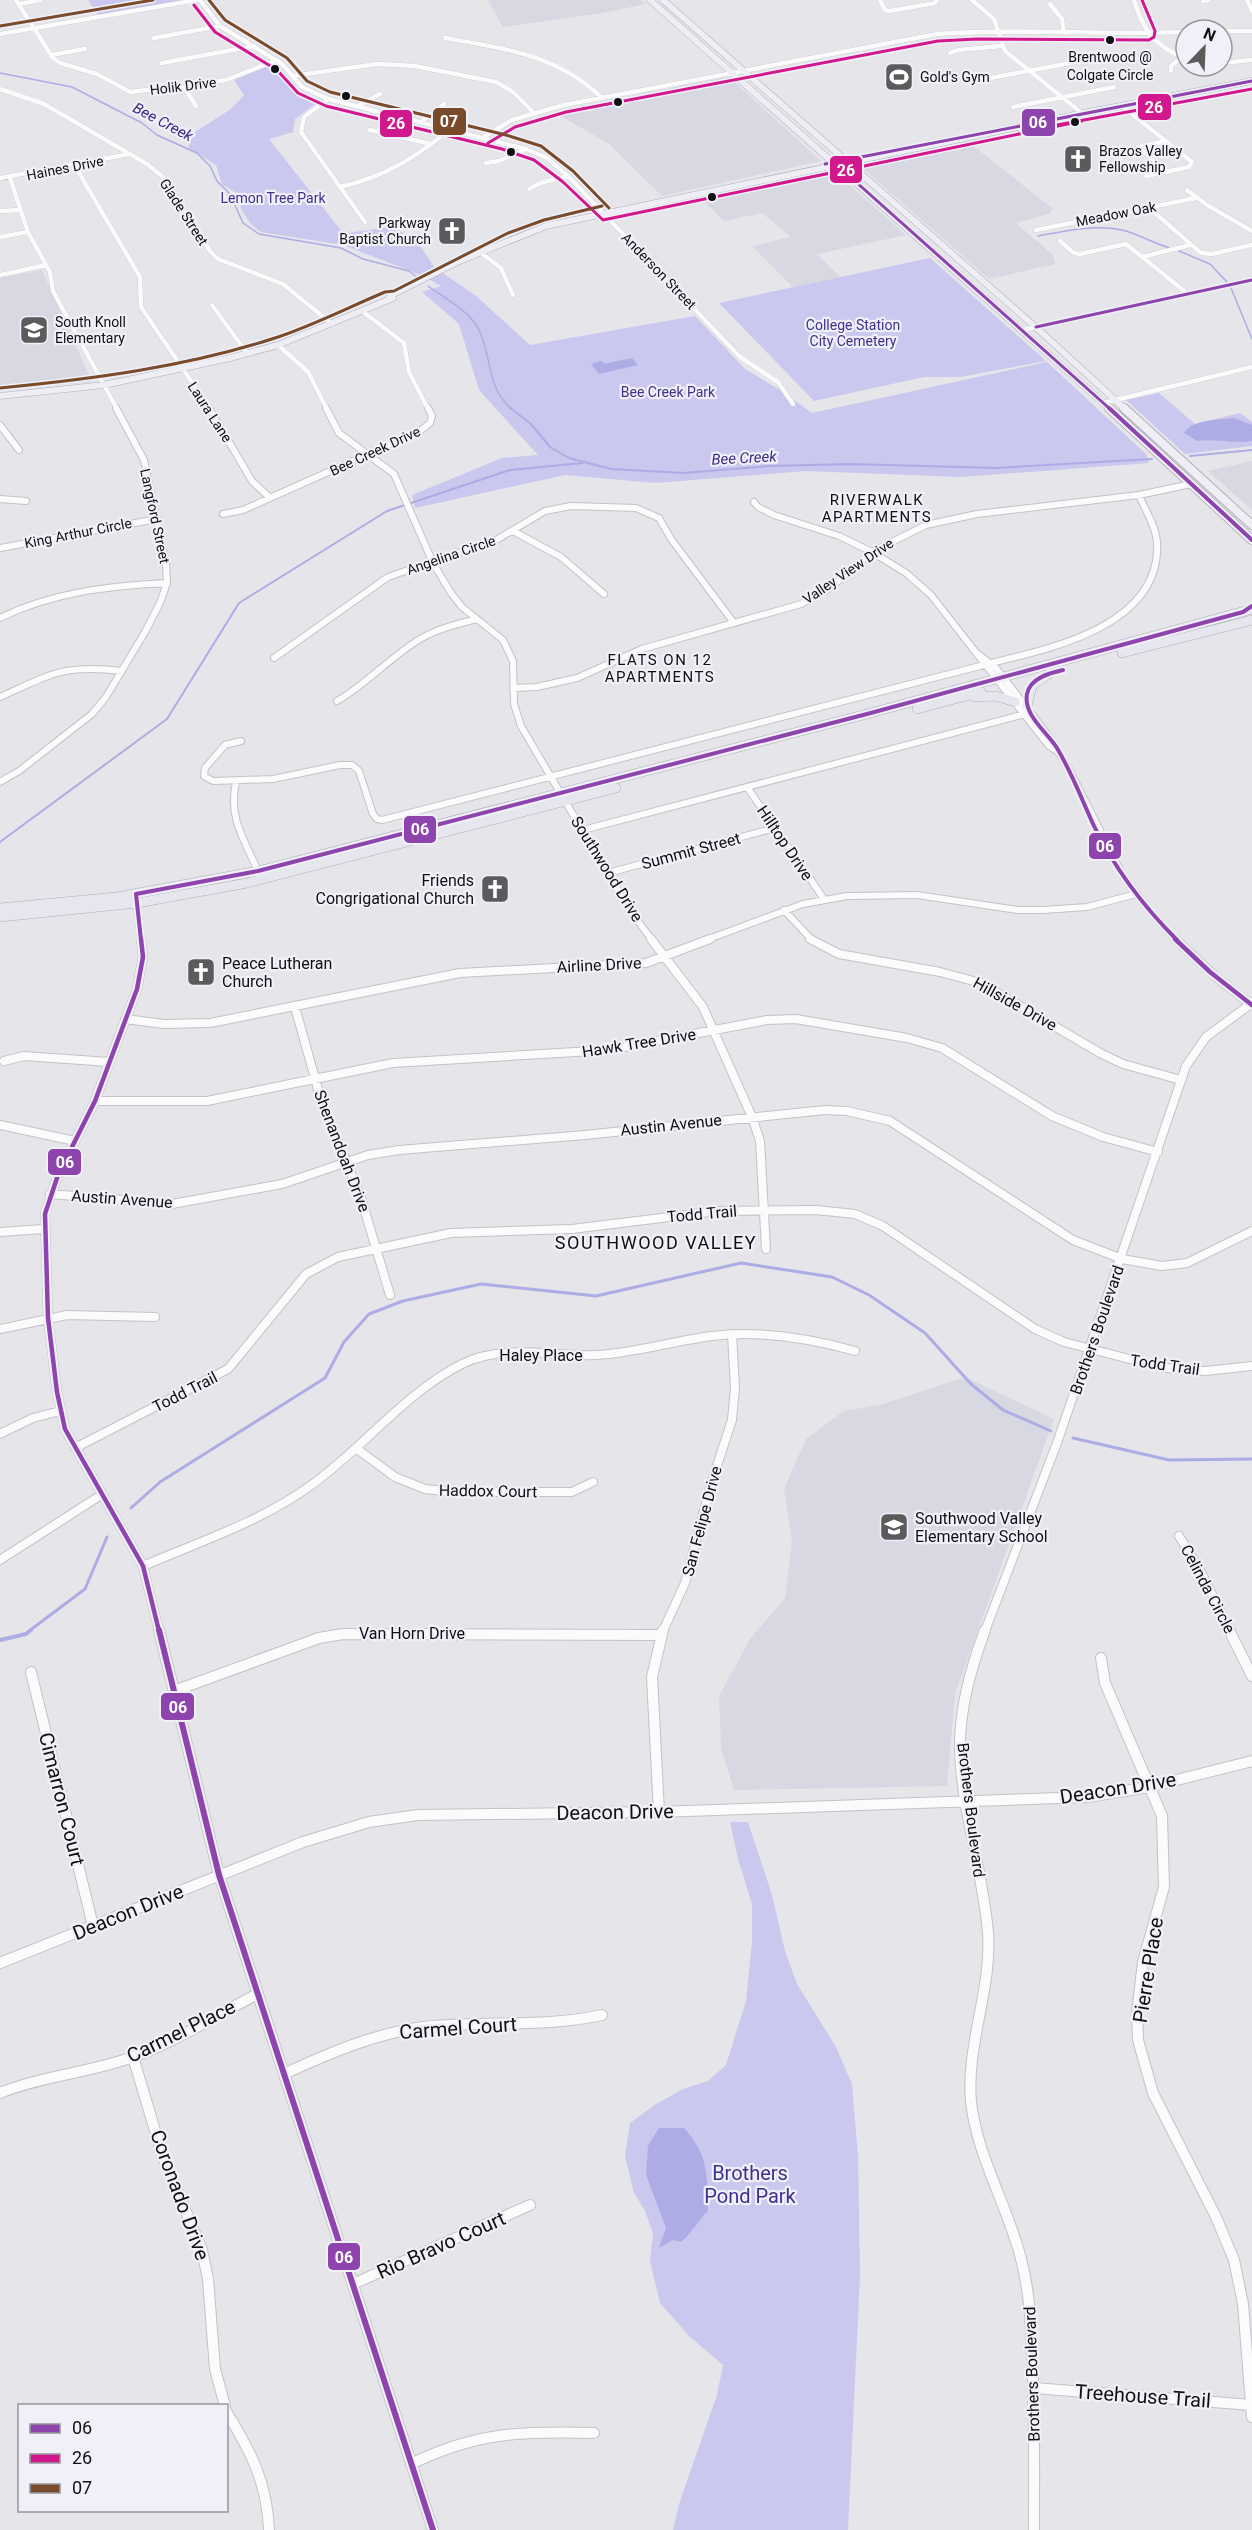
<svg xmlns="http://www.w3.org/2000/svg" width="1252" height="2530" viewBox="0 0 1252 2530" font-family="Roboto,sans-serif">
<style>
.built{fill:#d7d8e2}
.green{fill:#cac8ee}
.water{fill:#aeace5}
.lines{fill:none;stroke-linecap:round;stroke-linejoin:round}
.stream-far3{stroke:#aeace5;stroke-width:1.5}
.stream-far2{stroke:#aeace5;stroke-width:2}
.stream-far1{stroke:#aeace5;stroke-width:3}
.stream{stroke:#aeace5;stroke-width:4}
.minor-far3-casing{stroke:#c3c3c7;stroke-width:5}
.minor-far2-casing{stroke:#c3c3c7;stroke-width:8}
.minor-far1-casing{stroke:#c3c3c7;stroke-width:10}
.minor-casing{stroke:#c3c3c7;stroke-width:12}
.major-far1-casing{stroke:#b0afbb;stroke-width:7}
.major-casing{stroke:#b0afbb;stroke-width:10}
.highway-casing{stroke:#b0afbb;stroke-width:10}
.minor-far3{stroke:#fbfbfc;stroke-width:4.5}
.minor-far2{stroke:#fbfbfc;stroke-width:6}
.minor-far1{stroke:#fbfbfc;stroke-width:8}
.minor{stroke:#fbfbfc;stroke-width:10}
.major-far1{stroke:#eeeef4;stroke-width:6}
.major{stroke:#eeeef4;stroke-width:8}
.highway{stroke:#e6e6ef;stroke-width:9}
.bus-1-far3-casing{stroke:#f0f0f9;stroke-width:6}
.bus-1-far2-casing{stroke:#f0f0f9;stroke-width:8}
.bus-1-far1-casing{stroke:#f0f0f9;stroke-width:9}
.bus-1-casing{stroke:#f0f0f9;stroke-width:10}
.bus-2-casing{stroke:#f0f0f9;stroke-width:6}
.bus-3-casing{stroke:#f0f0f9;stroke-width:6}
.bus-1-far3{stroke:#8e44ad;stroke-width:3}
.bus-1-far2{stroke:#8e44ad;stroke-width:4}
.bus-1-far1{stroke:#8e44ad;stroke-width:4.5}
.bus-1{stroke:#8e44ad;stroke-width:6}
.bus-2{stroke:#d2188d;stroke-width:3}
.bus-3{stroke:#7a4b2a;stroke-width:3}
.bus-dot{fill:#101013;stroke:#f0f0f9;stroke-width:2}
.labels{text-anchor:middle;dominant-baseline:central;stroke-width:4.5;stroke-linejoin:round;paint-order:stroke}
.bus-label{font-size:14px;fill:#101013;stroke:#f0f0f9}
.far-poi-label{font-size:14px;fill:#101013;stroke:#f0f0f9;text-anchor:start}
.far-street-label{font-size:14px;fill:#101013;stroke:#f0f0f9}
.far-park-label{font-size:14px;fill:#40308d;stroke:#f0f0f9}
.far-water-label{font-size:15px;font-style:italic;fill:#3b2985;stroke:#f0f0f9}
.far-neighbourhood-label{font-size:15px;letter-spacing:1.5px;fill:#101013;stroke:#f0f0f9}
.street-label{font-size:16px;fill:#101013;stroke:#f0f0f9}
.poi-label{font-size:16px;fill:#101013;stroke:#f0f0f9;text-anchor:start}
.neighbourhood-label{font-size:18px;letter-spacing:1.5px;fill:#101013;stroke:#f0f0f9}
.near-street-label{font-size:20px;fill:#101013;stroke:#f0f0f9}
.near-park-label{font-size:20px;fill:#40308d;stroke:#f0f0f9}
.line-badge{stroke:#f0f0f9;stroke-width:2}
.badge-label{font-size:16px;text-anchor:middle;font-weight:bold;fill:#fff}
</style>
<rect width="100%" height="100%" fill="#e5e5ea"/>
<path class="built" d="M488 0H640L645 4 603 13 503 27Z
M726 77H729L821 161 662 196 609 144 554 112Z
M966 140 1053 209 1049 214 1016 223 1053 255 1055 264 989 279 860 166 861 163Z
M817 173 837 174 906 235 817 254 840 277 793 287 752 246 791 237 762 213 724 221 700 197Z
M42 270 92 382 0 389V278Z
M1252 461V510L1208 471Z
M965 1377 1054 1419 955 1694 947 1786 734 1790 721 1749 719 1696 750 1639 785 1598 792 1541 784 1489 806 1439 844 1411 880 1405Z"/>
<path class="green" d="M88 0H184L98 15Z
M272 64 297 91 319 101 295 119 293 132 269 139 343 233 337 244 261 232 251 224 242 211 236 193 222 184 216 165 188 147 195 132 231 109 244 95 234 80Z
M392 227 416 240 435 268 475 295 530 345 695 316 745 369 780 390 812 413 1047 362 1146 454 1149 463 961 477 806 471 656 483 565 475 415 508 412 495 502 458 538 455 479 390 459 324 422 292 441 286C410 267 373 259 340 243L347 233Z
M930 258 1046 361 960 377H924L814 401 719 303Z
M1159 393 1195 424 1240 413 1252 422V446L1185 454 1126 400Z
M730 1822H748L772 1895 785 1951 797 1984 836 2047 852 2084 858 2156 860 2274 848 2530H673L680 2501 717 2395 723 2365 689 2336 660 2303 650 2261 653 2233 645 2211 634 2193 625 2156 630 2123 656 2104 683 2089 708 2081 726 2065 746 2001 752 1941V1904L738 1859Z"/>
<path class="water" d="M632 358 638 365 599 374 591 364 602 361 604 364Z
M1234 418 1252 425V441C1233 444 1216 438 1197 441L1184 433C1193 419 1218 420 1234 418Z
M659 2128H684C709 2156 707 2175 708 2211 696 2222 694 2231 681 2242L673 2240 659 2248 666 2228 646 2175 648 2146Z"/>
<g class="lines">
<path class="stream-far3" d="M0 73 72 87 142 123 157 135 197 153 210 166 217 181 230 194 243 223 259 234 341 248 363 259 409 271 418 278
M1038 236C1065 231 1094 224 1122 230 1138 234 1153 243 1170 248
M1179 251 1210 264 1227 282
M428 286C444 298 468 310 478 328 493 356 485 387 512 409
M1231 288 1252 339"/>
<path class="stream-far2" d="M510 408 530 423 550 447 569 458 611 469 683 473 769 466 851 464 996 468 1152 459
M1190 456 1252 450
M0 842 167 719 239 603 387 511 510 470 583 463"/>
<path class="stream-far1" d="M1073 1438 1169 1460 1252 1459
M131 1508 160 1482 325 1378 344 1342 369 1314 403 1301 481 1284 596 1296 741 1263 832 1277 869 1295 925 1333 971 1384 1003 1410 1051 1431
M29 1631 85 1589 107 1537"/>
<path class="stream" d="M0 1640 26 1634 31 1630"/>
<g class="minor-far3-casing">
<path id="minor-far3" d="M16 0 53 58 60 63 97 74 130 92 226 80 277 60
M200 0 220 26 282 64 302 87 328 99 526 149 547 158 568 176 740 357 778 382 793 404
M880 0 885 10 890 11 935 3 937 0
M972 0 994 19 1005 51 1083 114
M1134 0C1143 30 1156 48 1186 58
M1247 0 1252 11
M1203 1 1208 0
M19 4 40 0
M1050 4 1062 19 1064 33
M1222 31H1252
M0 34 197 0
M154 38 220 26
M445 38C505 49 555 54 601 97
M950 53 958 50 1001 46
M51 55 85 49
M162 63 254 46
M1222 63 1252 60
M1171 71V66L1182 57
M292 76 377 64 415 66 496 82 513 92 533 112
M980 80 1081 61
M184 87 196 106
M0 89 44 104 147 164 163 177 210 251 218 259 283 284 332 324
M328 99 304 117 301 132 365 222
M358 106 380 94
M1122 106 1192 162 1189 167 1146 176
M1013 107 1114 87
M421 122 444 104
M370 130 431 144
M484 137 512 120 564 105 937 34C1020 28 1103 35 1186 32
M1166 141 1138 147 1168 172
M486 163 499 161 526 149
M75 166 140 277 141 307 210 409
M0 178 129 154
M10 178 28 232 50 272 53 291 117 409
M340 187C387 176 414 158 451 129
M529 189 540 183 568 176
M1187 190 1207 205 1252 231
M1148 207 1201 253 1212 254 1252 245
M0 211 20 210
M1036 230 1196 198
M0 237 28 232
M1060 241 1074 253 1080 254 1126 244 1188 294
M481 253 501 268 513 295
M1142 257 1190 245
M0 275 46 265
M212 305 247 353
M362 311 404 343 409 372 428 409
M1023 330 1252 280
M278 345 308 372 327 409
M1103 403 1252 367"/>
</g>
<g class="minor-far2-casing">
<path id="minor-far2" d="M209 408 252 481 270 498
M326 408 339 433 394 474 433 563 451 593 462 607 503 640 513 661 514 704 521 726 628 908 652 940
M0 425 19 450
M0 499 26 501
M754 502 758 507 774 515 839 536 872 552 906 573 931 595 1049 746 1057 751
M223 514 243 510 420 431 430 423 432 416 428 408
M513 531 561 557 604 594
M0 548 157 519
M0 618C53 592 109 586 167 583
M977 653 996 668 1047 734 1069 769 1123 876 1151 912 1176 940
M274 658 388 577 498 539 545 511 571 506 636 508 659 518 671 539 734 623
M991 663C1053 648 1162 625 1157 542 1156 526 1145 510 1139 495
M513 688 537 687 577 678 642 649 801 604 830 588 872 552 926 525 977 514 1139 495 1191 484
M0 697C51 674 64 664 122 671
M337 701C367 684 390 657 420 639 437 629 457 624 477 619
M241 741 225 745 205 768 204 776 213 781 273 779 340 765H352L359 771 373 814 377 819 382 820 984 665
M0 782 19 771 92 714 106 697 145 632 160 603 167 583 166 564 144 460 116 408
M236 782C228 818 244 839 258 871
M747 787 824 899
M583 830 1025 714
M608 873 775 828
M136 896 141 940
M784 910 812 940
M706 940 803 904 847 896 917 895 1018 910H1043L1087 907 1136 894"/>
</g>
<g class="minor-far1-casing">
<path id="minor-far1" d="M141 939 143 957 137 989 95 1101 58 1175 45 1214 48 1318 57 1392 65 1429 143 1566 159 1631
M651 939 703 1007 752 1117 760 1141 766 1249
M810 939 839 954 940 972 981 983 1100 1053 1123 1064 1181 1080
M1175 939 1216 977 1252 1005
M295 1007 321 1100 361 1198 390 1295
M125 1019 164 1024 210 1023 460 973 646 963 710 939
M4 1061 24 1056 109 1062
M95 1101H207L393 1063 609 1050 767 1020 796 1019 907 1038 942 1048 1052 1116 1103 1137 1158 1152
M0 1125 75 1141
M50 1194 172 1204 282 1184 368 1155 399 1150 585 1135 825 1110 847 1111 890 1121 1073 1240 1122 1259 1162 1266 1187 1263 1252 1231
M0 1232 44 1229
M0 1329 67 1315 155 1317
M0 1434 33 1418 60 1411
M75 1448 228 1369 306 1274 338 1257 451 1233 572 1229 718 1211 816 1210 855 1214 883 1226 1035 1329 1064 1342 1164 1368 1205 1371 1252 1366
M357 1449 395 1477 425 1489 453 1492H572L593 1482
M1179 1536 1199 1568 1230 1631
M0 1560 101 1495
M143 1566C199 1542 260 1522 310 1486 360 1451 407 1391 462 1364 504 1343 551 1357 596 1355 635 1353 673 1341 712 1336 760 1330 808 1338 855 1351
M663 1631 685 1583 711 1484 732 1420 735 1388 732 1334
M985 1631 1057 1443 1186 1066 1206 1037 1252 1003"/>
</g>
<g class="minor-casing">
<path id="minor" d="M159 1630 219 1875 433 2530
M985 1630C971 1668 959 1709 960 1751 962 1812 983 1871 988 1933 992 1990 966 2044 971 2102 977 2155 1006 2203 1020 2255 1029 2287 1031 2321 1032 2355 1035 2413 1034 2472 1034 2530
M1229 1630 1252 1676
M1101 1658 1105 1683 1162 1816 1164 1887 1143 1962 1137 2013 1138 2040 1153 2093 1216 2217 1234 2260 1243 2304 1252 2417
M31 1672 93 1926
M174 1691 319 1638 343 1634 661 1635
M659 1812 652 1677 663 1630
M0 1963 303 1842 369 1822 418 1815 659 1812 1088 1797 1149 1787 1252 1761
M133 2057 163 2157 202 2250 208 2279 215 2369 225 2406
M284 2074C329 2053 374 2034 423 2027 483 2020 543 2028 602 2015
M0 2093C42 2076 87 2073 130 2058 175 2043 215 2015 258 1994
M353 2284 530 2205
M1034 2388 1252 2405
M226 2411C251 2452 267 2482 269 2530
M411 2464C476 2432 523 2431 594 2433"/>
</g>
<g class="major-far1-casing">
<path id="major-far1" d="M650 0 1110 409
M663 0 1040 331 1125 409
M1073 115 1252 81
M388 299 391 295 457 262 546 226 1080 114
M0 396 104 385 230 358 278 345 393 298"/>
</g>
<g class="major-casing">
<path id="major" d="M1109 408 1252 540
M1124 408 1252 525"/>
</g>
<g class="highway-casing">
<path id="highway" d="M1122 653 1252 620
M974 697 996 696 1015 702
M1027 706 1032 686 1049 674
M917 709 981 692
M0 908 117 897 258 871 867 714 1252 609
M0 917 137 903 247 883 616 788"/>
</g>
<use href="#minor-far3" class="minor-far3"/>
<use href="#minor-far2" class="minor-far2"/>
<use href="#minor-far1" class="minor-far1"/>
<use href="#minor" class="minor"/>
<use href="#major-far1" class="major-far1"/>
<use href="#major" class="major"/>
<use href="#highway" class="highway"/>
<g class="bus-1-far3-casing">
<path id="bus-1-far3" d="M825 164 1252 81
M837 165 1110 409
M1036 327 1252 280"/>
</g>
<g class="bus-1-far2-casing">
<path id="bus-1-far2" d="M1109 408 1252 540
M1063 670C1050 673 1030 678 1027 694 1023 715 1047 732 1057 748 1072 773 1082 800 1094 826 1115 869 1144 907 1177 940
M141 940 136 894 258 871 867 714 1243 612 1252 606"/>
</g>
<g class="bus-1-far1-casing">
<path id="bus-1-far1" d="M141 939 143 957 137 989 95 1101 58 1175 45 1214 48 1318 57 1392 65 1429 143 1566 159 1631
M1175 939 1210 972 1252 1005"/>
</g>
<g class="bus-1-casing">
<path id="bus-1" d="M159 1630 219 1875 433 2530"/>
</g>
<g class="bus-2-casing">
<path id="bus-2" d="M194 5 215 32 277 70 298 93 326 106 502 149 534 160 563 182 603 220 1082 121
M1057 125 1252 89
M488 143 515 127 566 112 938 41 977 39 1149 40 1154 37 1155 31 1142 0"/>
</g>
<g class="bus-3-casing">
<path id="bus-3" d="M209 0 225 20 287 58 307 81 330 92 506 135 541 146 573 171 609 208
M0 26 153 0
M0 388C92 379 186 367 275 338 312 326 349 307 385 292L394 291 508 233 544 220 602 206"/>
</g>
<use href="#bus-1-far3" class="bus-1-far3"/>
<use href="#bus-1-far2" class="bus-1-far2"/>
<use href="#bus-1-far1" class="bus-1-far1"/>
<use href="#bus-1" class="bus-1"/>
<use href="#bus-2" class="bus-2"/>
<use href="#bus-3" class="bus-3"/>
</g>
<defs>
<g id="stadium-square" transform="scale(1.5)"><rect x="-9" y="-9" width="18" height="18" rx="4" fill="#5b5b5e" stroke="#f0f0f9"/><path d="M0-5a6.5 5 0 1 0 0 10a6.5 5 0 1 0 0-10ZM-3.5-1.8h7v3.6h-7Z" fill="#fff"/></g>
<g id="church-square" transform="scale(1.5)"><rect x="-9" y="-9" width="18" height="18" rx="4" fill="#5b5b5e" stroke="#f0f0f9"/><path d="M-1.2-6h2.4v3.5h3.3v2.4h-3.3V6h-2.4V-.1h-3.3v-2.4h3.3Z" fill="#fff"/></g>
<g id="school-square" transform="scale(1.5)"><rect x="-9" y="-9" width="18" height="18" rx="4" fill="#5b5b5e" stroke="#f0f0f9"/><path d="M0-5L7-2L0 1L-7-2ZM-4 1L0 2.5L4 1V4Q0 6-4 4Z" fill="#fff"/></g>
</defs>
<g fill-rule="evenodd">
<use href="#stadium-square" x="899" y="77"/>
<use href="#church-square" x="1078" y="159"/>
<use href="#church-square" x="452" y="231"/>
<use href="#school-square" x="34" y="330"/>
<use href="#church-square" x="495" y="889"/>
<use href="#church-square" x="201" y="972"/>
<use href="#school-square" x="894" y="1527"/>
</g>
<g class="bus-dot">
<circle cx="1110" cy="40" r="5"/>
<circle cx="275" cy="69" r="5"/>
<circle cx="346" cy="96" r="5"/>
<circle cx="618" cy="102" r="5"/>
<circle cx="1075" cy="122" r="5"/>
<circle cx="511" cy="152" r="5"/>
<circle cx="712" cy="197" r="5"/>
</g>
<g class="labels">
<g class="bus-label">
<text x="1110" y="57">Brentwood @<tspan x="1110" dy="18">Colgate Circle</tspan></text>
</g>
<g class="far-poi-label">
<text x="920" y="77">Gold's Gym</text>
<text x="1099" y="151">Brazos Valley<tspan x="1099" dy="16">Fellowship</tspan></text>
<text x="431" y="223" text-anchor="end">Parkway<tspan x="431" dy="16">Baptist Church</tspan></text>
<text x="55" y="322">South Knoll<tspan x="55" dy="16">Elementary</tspan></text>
</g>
<g class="far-street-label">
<text transform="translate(183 86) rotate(-7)">Holik Drive</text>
<text transform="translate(65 168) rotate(-11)">Haines Drive</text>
<text transform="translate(184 212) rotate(57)">Glade Street</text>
<text transform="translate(1116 214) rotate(-11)">Meadow Oak</text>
<text transform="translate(659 271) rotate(46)">Anderson Street</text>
<text transform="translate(210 412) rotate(57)">Laura Lane</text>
<text transform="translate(375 451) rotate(-25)">Bee Creek Drive</text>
<text transform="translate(155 516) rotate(78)">Langford Street</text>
<text transform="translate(78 533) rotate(-11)">King Arthur Circle</text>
<text transform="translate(451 555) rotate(-19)">Angelina Circle</text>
<text transform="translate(848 571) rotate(-34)">Valley View Drive</text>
</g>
<g class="far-park-label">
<text x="273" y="198">Lemon Tree Park</text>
<text x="853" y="325">College Station<tspan x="853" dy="16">City Cemetery</tspan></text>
<text x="668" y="392">Bee Creek Park</text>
</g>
<g class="far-water-label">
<text transform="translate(163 122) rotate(28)">Bee Creek</text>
<text transform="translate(744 458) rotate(-3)">Bee Creek</text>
</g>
<g class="far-neighbourhood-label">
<text x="877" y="500">RIVERWALK<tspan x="877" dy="17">APARTMENTS</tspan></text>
<text x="660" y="660">FLATS ON 12<tspan x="660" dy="17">APARTMENTS</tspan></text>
</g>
<g class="street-label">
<text transform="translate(785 843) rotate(56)">Hilltop Drive</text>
<text transform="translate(691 851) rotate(-15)">Summit Street</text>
<text transform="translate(607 869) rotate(58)">Southwood Drive</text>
<text transform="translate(599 965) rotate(-3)">Airline Drive</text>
<text transform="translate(1015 1004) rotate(29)">Hillside Drive</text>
<text transform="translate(639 1043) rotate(-9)">Hawk Tree Drive</text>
<text transform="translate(671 1125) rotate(-6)">Austin Avenue</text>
<text transform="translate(342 1151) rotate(69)">Shenandoah Drive</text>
<text transform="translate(122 1199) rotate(4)">Austin Avenue</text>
<text transform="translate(702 1214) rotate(-5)">Todd Trail</text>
<text transform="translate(1097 1330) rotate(-71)">Brothers Boulevard</text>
<text x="541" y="1355">Haley Place</text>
<text transform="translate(1165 1365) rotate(8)">Todd Trail</text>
<text transform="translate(185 1392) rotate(-27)">Todd Trail</text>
<text transform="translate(488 1491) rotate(1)">Haddox Court</text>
<text transform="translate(702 1521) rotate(-75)">San Felipe Drive</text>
<text transform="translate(1208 1589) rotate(62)">Celinda Circle</text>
<text x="412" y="1633">Van Horn Drive</text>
<text transform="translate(971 1810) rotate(83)">Brothers Boulevard</text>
<text transform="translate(1032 2374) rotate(-92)">Brothers Boulevard</text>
</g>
<g class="poi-label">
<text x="474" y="880" text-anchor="end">Friends<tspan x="474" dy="18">Congrigational Church</tspan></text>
<text x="222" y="963">Peace Lutheran<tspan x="222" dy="18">Church</tspan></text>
<text x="915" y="1518">Southwood Valley<tspan x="915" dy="18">Elementary School</tspan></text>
</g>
<g class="neighbourhood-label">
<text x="656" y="1242">SOUTHWOOD VALLEY</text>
</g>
<g class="near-street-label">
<text transform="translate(1118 1788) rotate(-9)">Deacon Drive</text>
<text transform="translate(62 1799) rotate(76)">Cimarron Court</text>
<text transform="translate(615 1812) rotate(-1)">Deacon Drive</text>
<text transform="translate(128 1912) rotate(-22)">Deacon Drive</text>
<text transform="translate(1148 1970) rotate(-81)">Pierre Place</text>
<text transform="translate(458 2028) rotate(-4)">Carmel Court</text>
<text transform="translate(181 2031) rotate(-26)">Carmel Place</text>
<text transform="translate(180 2195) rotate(70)">Coronado Drive</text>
<text transform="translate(441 2245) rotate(-24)">Rio Bravo Court</text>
<text transform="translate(1143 2396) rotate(4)">Treehouse Trail</text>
</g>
<g class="near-park-label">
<text x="750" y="2173">Brothers<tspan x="750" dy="23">Pond Park</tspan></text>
</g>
</g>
<g class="line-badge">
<rect x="1137" y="93" width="35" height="28" rx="6" fill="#d2188d"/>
<rect x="432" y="107" width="35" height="29" rx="6" fill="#7a4b2a"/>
<rect x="1021" y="108" width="35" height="29" rx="6" fill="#8e44ad"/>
<rect x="379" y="109" width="34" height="29" rx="6" fill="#d2188d"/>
<rect x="829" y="155" width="34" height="29" rx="6" fill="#d2188d"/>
<rect x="403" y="815" width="34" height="29" rx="6" fill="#8e44ad"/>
<rect x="1088" y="832" width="34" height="28" rx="6" fill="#8e44ad"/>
<rect x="47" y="1148" width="35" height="28" rx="6" fill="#8e44ad"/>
<rect x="160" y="1692" width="35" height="29" rx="6" fill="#8e44ad"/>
<rect x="327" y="2242" width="34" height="29" rx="6" fill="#8e44ad"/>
</g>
<g class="badge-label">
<text x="1154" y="113">26</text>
<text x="449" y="127">07</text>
<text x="1038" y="128">06</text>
<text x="396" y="129">26</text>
<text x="846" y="176">26</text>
<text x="420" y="835">06</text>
<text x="1105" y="852">06</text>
<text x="65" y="1168">06</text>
<text x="178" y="1713">06</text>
<text x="344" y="2263">06</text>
</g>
<rect x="18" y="2404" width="210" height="108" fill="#f0f0f9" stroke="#96969d" stroke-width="1.5"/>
<rect x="30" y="2424" width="30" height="9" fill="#8e44ad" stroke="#96969d" stroke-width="1.5"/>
<text x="72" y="2434" font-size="18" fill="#101013">06</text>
<rect x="30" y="2454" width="30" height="9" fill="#d2188d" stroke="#96969d" stroke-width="1.5"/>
<text x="72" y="2464" font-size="18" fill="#101013">26</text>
<rect x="30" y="2484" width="30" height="9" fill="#7a4b2a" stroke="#96969d" stroke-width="1.5"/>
<text x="72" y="2494" font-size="18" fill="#101013">07</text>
<g transform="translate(1204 48) rotate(23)"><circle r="28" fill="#f0f0f9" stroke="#96969d" stroke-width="1.5"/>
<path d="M0-4.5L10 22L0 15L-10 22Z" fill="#5b5b5e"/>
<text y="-9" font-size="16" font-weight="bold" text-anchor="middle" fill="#101013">N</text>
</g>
</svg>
